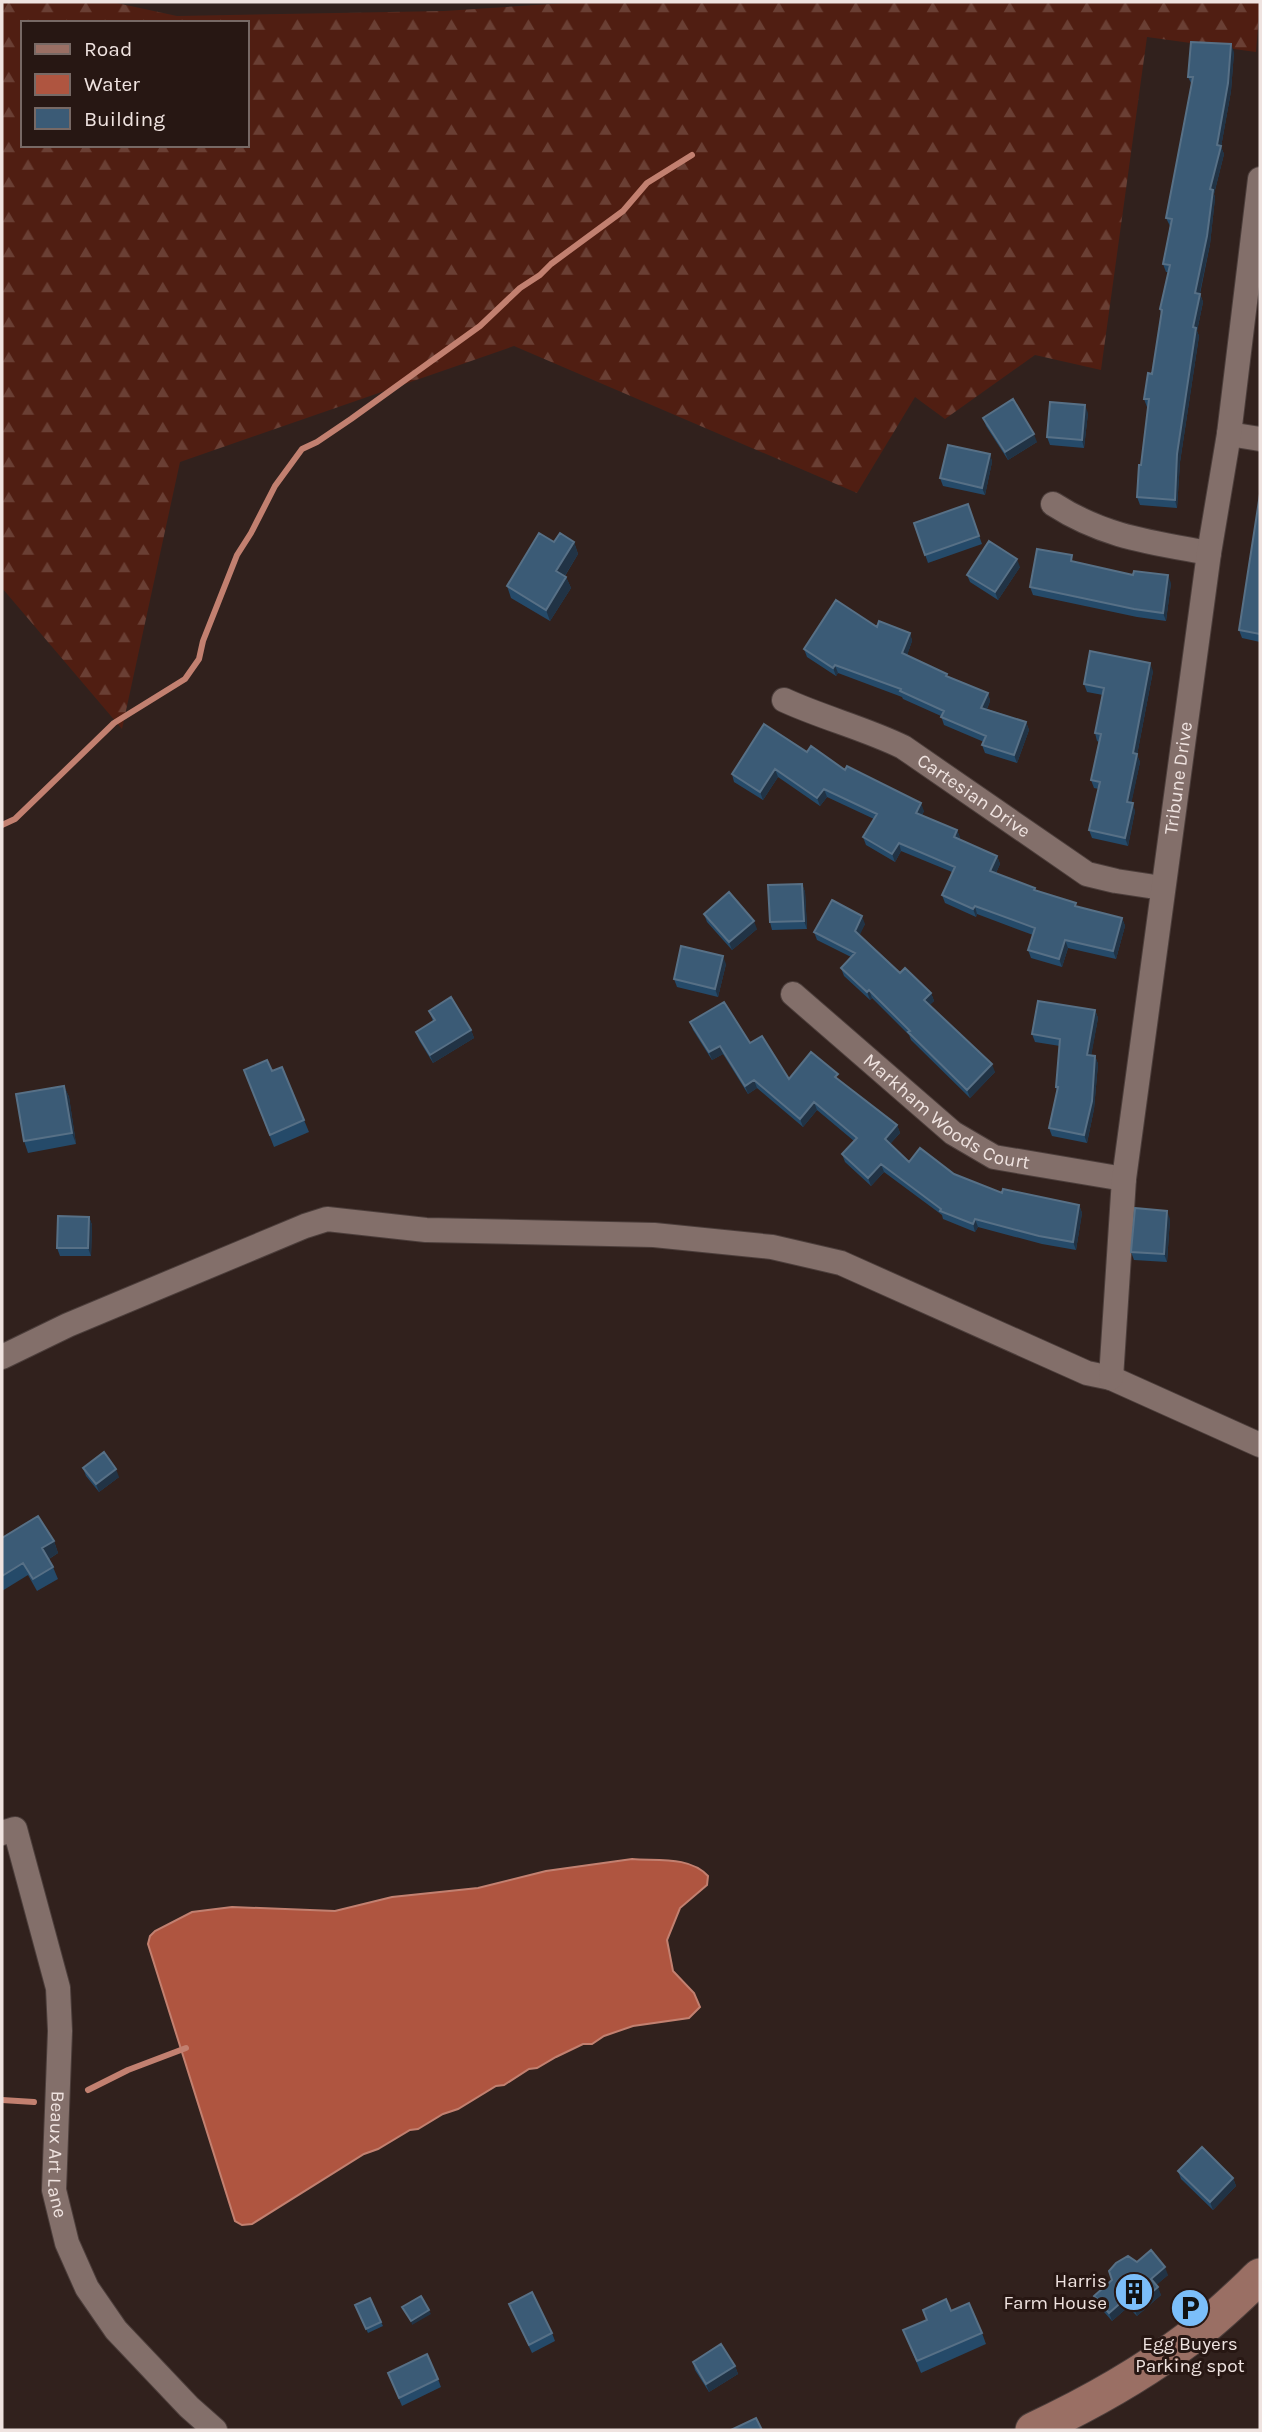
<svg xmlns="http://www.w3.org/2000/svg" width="1262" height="2432" viewBox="0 0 1262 2432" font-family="Karla,sans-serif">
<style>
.forest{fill:url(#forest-firs);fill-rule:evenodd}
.water{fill:#af5540;stroke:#c28070;stroke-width:2}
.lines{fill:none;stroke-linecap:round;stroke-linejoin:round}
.stream{stroke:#c28070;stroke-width:6}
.street-casing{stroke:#4c3e3b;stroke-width:26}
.secondary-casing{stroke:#4c3e3b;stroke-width:37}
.street{stroke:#836f6a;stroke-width:24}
.secondary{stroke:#9a6f64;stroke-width:35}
.wall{fill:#254a69}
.shaded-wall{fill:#213345}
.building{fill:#3b5b76;stroke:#577086;stroke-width:2}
.labels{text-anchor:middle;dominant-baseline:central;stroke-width:6;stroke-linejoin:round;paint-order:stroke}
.street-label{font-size:19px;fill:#efe3e0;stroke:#271713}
.poi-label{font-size:19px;fill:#efe3e0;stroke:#271713;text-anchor:end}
</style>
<defs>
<pattern id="forest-firs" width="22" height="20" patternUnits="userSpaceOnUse" patternTransform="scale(1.75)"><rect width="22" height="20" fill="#501e12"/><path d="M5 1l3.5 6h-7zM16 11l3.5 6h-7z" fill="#6a3f34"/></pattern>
</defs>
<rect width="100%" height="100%" fill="#31211d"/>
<path class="forest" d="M2 2H112L177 16 444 11 583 2H1260L1256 52 1147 37 1101 370 1035 355 945 419 915 397 857 493 514 346 180 462 122 729 2 588ZM23 23H247V145H23Z"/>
<path class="water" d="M632 1859C657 1861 690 1856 708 1876L707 1885 680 1908 667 1940 673 1971 694 1993 700 2007 689 2018 633 2026 604 2036 592 2044H583L556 2057 537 2068 529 2069 504 2085 496 2086 458 2109 443 2114 418 2129 410 2130 378 2149 364 2154 252 2224 242 2225 235 2221 148 1944 150 1936 155 1931 192 1912 232 1907 335 1911 392 1897 478 1888 546 1871Z"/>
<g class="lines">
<path class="stream" d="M2 825 15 819 114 723 185 679 199 659 203 641 237 555 251 533 275 486 302 449 317 442 351 419 480 326 520 288 540 275 551 264 623 211 647 183 692 155
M88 2090 128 2070 186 2048
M2 2100 34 2102"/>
<g class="street-casing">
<g id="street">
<path d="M1229 434 1260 439"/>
<path d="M1053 504C1104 537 1150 542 1209 553"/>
<path id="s1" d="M784 700C823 718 864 728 903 747L1087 874 1116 881 1162 888"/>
<path id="s2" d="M793 994 953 1133 994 1157 1124 1179"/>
<path d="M2 1357 68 1325 305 1226 327 1219 426 1230 654 1235 772 1247 841 1263 1087 1373 1111 1378 1260 1445"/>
<path id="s3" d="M1111 1378 1124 1179 1209 553 1229 434 1260 179"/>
<path id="s4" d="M2 1833 15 1829 58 1988 60 2031 54 2190 67 2243 87 2288 116 2330 189 2407 215 2430"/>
</g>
</g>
<g class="secondary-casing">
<path id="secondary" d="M1033 2430C1089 2404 1142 2374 1191 2337 1216 2319 1238 2297 1260 2276"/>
</g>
<use href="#street" class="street"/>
<use href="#secondary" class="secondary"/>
</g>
<path class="wall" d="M1234 52 1231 91 1221 147 1224 154 1214 194 1215 198 1210 244 1200 294 1203 302 1197 331 1199 336 1180 462 1177 508 1140 505 1137 497 1148 407H1147L1144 399 1152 374 1161 314 1160 309 1168 272H1166L1163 264 1170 226 1166 218 1192 85 1188 77Z
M1088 413 1084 448 1050 445 1047 437Z
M983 418 1037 442 1008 460 986 426Z
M990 454 992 462 985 495 943 486 940 478Z
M1260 494V642L1242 638 1239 630Z
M968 504 982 544 928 563 914 523Z
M554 542H574L578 554 565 576 566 577 571 588 550 621 511 598 507 586Z
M1074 562 1171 583 1166 621 1137 617 1033 595 1030 587Z
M1020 567 998 600 970 582 967 575Z
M877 627 910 633 912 641 907 655 948 677 988 693 990 701 987 709 1026 722 1029 730 1017 763 985 753 982 745 984 742 944 725 941 716 903 699 902 697 838 673 836 676 807 657 804 649Z
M1153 671 1137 755 1140 762 1131 803 1135 811 1128 846 1092 838 1089 830 1099 789 1094 788 1091 780 1099 742 1097 741 1095 733 1103 695 1087 692 1084 684Z
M807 752 924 811 922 815 957 830 960 838V840L997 856 1000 864 996 873 1035 888 1036 891 1078 907 1122 918 1125 926 1116 959 1068 948 1062 967 1031 958 1028 950 1033 935 977 914 976 917 945 903 942 895 952 872 901 851 895 862 866 845 863 837 874 819 827 797 820 806 778 777 763 800 734 782 732 774Z
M802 884 805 892 807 929 772 930 770 922Z
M704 914 757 929 732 950 707 922Z
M865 924 859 935 900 973 931 993 934 1001 929 1005 995 1072 970 1098 911 1040 909 1035 872 998 870 1000 844 976 841 968 851 957 817 940 814 932Z
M726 964 718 997 677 987 674 979Z
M1095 1010 1098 1018 1091 1055 1095 1056 1098 1064 1094 1109 1087 1143 1052 1136 1049 1128 1057 1091 1056 1087 1060 1046 1035 1042 1032 1034Z
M429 1011 471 1030 474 1038 433 1063 419 1040 416 1032 433 1021Z
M690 1022 750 1043 789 1079 840 1081 897 1125 900 1133 890 1144 909 1162 954 1174 1002 1193 1079 1205 1082 1213 1076 1250 1042 1244 978 1227 975 1232 943 1219 942 1215 884 1172 871 1186 845 1162 842 1154 854 1141 817 1110 803 1127 757 1088 748 1094 723 1054 712 1060 693 1030Z
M244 1070 272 1071 304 1120 309 1132 274 1147Z
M64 1086 69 1097 76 1144 28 1153 24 1141Z
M89 1217 92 1225 91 1256H60L57 1248Z
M1170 1219 1167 1262 1134 1260 1131 1252Z
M83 1468 119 1477 99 1492 86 1476Z
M2 1538 54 1541 58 1553 49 1559 53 1567 58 1579 37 1591 28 1575 2 1591Z
M1178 2171 1233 2178 1236 2186 1213 2210 1181 2179Z
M1137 2262 1168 2275 1156 2285 1161 2295 1137 2316 1128 2307 1112 2321 1097 2304 1094 2296Z
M370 2298 383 2326 368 2333 355 2305Z
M509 2304 552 2333 555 2341 532 2353Z
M923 2310 951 2311 982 2333 986 2344 921 2373 903 2330 927 2320Z
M693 2362 735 2366 738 2374 709 2392 695 2370Z
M388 2373 438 2379 441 2387 402 2406Z"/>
<path class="shaded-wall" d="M1231 44 1234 52 1231 91 1221 147 1224 154 1214 194 1215 198 1210 244 1198 301 1195 293 1217 145Z
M1200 294 1203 302 1197 331 1199 336 1180 462 1177 508 1175 500 1177 454 1193 327Z
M1085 405 1088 413 1084 448 1082 440Z
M1034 434 1037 442 1008 460 1005 452Z
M990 454 992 462 985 495 982 488Z
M574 542 578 554 561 582 556 571Z
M1017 559 1020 567 998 600 995 592Z
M1168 575 1171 583 1166 621 1163 613Z
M566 577 571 588 550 621 546 610Z
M910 633 912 641 905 661 902 653Z
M1150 663 1153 671 1137 755 1140 762 1130 810 1127 802 1133 753Z
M835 665 838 673 836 676 833 668Z
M988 693 990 701 984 716 981 708Z
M1026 722 1029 730 1017 763 1014 755Z
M775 769 778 777 763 800 760 792Z
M824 789 827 797 820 806 817 798Z
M921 803 924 811 919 821 916 813Z
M1133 803 1135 811 1128 846 1125 838Z
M957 830 960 838 957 845 954 837Z
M899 843 901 851 895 862 892 854Z
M997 856 1000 864 993 879 990 871Z
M802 884 805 892 807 929 804 921Z
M975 906 977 914 976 917 973 909Z
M862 916 865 924 858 939 855 931Z
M1122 918 1125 926 1116 959 1113 951Z
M754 921 757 929 732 950 729 942Z
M1065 940 1068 948 1062 967 1059 959Z
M723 956 726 964 718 997 715 989Z
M869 990 872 998 870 1000 867 992Z
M931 993 934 1001 927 1008 924 1000Z
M1095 1010 1098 1018 1090 1063 1087 1055Z
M471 1030 474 1038 433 1063 430 1055Z
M720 1046 723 1054 712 1060 709 1052Z
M1095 1056 1098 1064 1094 1109 1087 1143 1084 1135Z
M992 1064 995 1072 970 1098 967 1090Z
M754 1080 757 1088 748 1094 745 1086Z
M64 1086 69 1097 76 1144 72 1133Z
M814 1102 817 1110 803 1127 800 1119Z
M897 1125 900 1133 887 1147 885 1139Z
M881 1164 884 1172 871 1186 868 1178Z
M1079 1205 1082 1213 1076 1250 1073 1242Z
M1167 1211 1170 1219 1167 1262 1164 1254Z
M89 1217 92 1225 91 1256 88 1248Z
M975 1219 978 1227 975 1232 973 1224Z
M116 1469 119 1477 99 1492 96 1484Z
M54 1541 58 1553 47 1560 42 1548Z
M1233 2178 1236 2186 1213 2210 1210 2202Z
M1165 2267 1168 2275 1154 2287 1151 2279Z
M1158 2287 1161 2295 1137 2316 1134 2308Z
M1125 2299 1128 2307 1112 2321 1109 2313Z
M429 2310 431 2314 412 2325 411 2321Z
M735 2366 738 2374 709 2392 706 2384Z"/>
<path class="building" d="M1191 42 1231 44 1228 83 1217 145 1221 146 1210 189 1213 190 1207 236 1195 293 1200 294 1193 327 1196 328 1177 454 1175 500 1137 497 1139 465H1141L1149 399H1144L1148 373 1152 374 1162 310 1160 309 1170 265 1163 264 1172 219 1166 218 1193 77H1188Z
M1013 399 1034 434 1005 452 983 418Z
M1050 402 1085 405 1082 440 1047 437Z
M948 445 990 454 982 488 940 478Z
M1260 494V634L1239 630Z
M968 504 979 536 925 555 914 523Z
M539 533 554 542 560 533 574 542 556 571 566 577 546 610 507 586Z
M989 541 1017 559 995 592 967 575Z
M1037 549 1072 555 1071 561 1133 575 1134 571 1168 575 1163 613 1134 609 1030 587Z
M836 600 877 627 879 621 910 633 902 653 947 674 946 676 988 693 981 708 1026 722 1014 755 982 745 986 736 941 717 944 711 900 691 901 689 835 665 833 668 804 649Z
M1090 651 1150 663 1133 753 1137 754 1127 802 1133 803 1125 838 1089 830 1100 782 1091 780 1101 734 1095 733 1104 688 1084 684Z
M764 724 807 752 811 746 845 770 847 766 921 803 916 813 957 830 954 837 997 856 990 871 1035 888 1034 890 1076 903 1075 906 1122 918 1113 951 1065 940 1059 959 1028 950 1035 928 975 906 973 909 942 895 955 867 899 843 892 854 863 837 877 814 824 789 817 798 775 769 760 792 732 774Z
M802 884 804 921 770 922 768 885Z
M729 892 754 921 729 942 704 914Z
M832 900 862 916 855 931 900 973 905 968 931 993 924 1000 992 1064 967 1090 908 1032 910 1031 869 990 867 992 841 968 855 953 814 932Z
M681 946 723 956 715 989 674 979Z
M451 997 471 1030 430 1055 416 1032 435 1020 429 1011Z
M1038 1001 1095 1010 1087 1055 1095 1056 1092 1101 1084 1135 1049 1128 1058 1087H1056L1060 1039 1032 1034Z
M724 1002 750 1043 762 1036 789 1079 811 1052 838 1074 835 1077 897 1125 885 1139 909 1162 920 1148 954 1174 1002 1193 1003 1189 1079 1205 1073 1242 1039 1236 975 1219 973 1224 940 1211 941 1209 881 1164 868 1178 842 1154 857 1138 814 1102 800 1119 754 1080 745 1086 720 1046 709 1052 690 1022Z
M267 1060 272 1071 282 1067 304 1120 270 1135 244 1070Z
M64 1086 72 1133 24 1141 16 1094Z
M1135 1208 1167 1211 1164 1254 1131 1252Z
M58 1216 89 1217 88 1248H57Z
M104 1452 116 1469 96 1484 83 1468Z
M38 1516 54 1541 42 1548 53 1567 33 1579 23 1563 2 1576V1538Z
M1202 2147 1233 2178 1210 2202 1178 2171Z
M1151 2250 1165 2267 1151 2279 1158 2287 1134 2308 1125 2299 1109 2313 1094 2296 1112 2280 1109 2271 1116 2263 1128 2256 1137 2262Z
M532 2292 552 2333 529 2345 509 2304Z
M421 2296 429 2310 411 2321 402 2307Z
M370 2298 381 2322 366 2329 355 2305Z
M946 2299 951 2311 969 2303 982 2333 917 2361 903 2330 927 2320 923 2310Z
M721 2344 735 2366 706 2384 693 2362Z
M427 2354 438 2379 399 2398 388 2373Z
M756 2418 762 2430H731Z"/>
<defs>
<g id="building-disc" transform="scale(2.0125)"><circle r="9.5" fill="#7bbef9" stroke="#271713"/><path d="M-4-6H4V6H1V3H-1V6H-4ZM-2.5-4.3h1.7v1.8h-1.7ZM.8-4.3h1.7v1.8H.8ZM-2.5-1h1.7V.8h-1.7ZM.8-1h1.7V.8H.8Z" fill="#111"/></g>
<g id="parking-disc" transform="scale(2.0125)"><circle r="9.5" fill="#7bbef9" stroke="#271713"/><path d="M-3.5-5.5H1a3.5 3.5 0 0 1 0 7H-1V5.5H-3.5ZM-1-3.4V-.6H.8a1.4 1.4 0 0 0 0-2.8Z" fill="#111"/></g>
</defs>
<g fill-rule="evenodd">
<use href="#building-disc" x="1134" y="2292"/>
<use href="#parking-disc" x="1190" y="2308"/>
</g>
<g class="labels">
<g class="street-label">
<text stroke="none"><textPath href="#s3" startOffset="604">Tribune Drive</textPath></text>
<text stroke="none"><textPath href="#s1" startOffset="214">Cartesian Drive</textPath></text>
<text stroke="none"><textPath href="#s2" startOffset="196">Markham Woods Court</textPath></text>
<text stroke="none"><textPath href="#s4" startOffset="345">Beaux Art Lane</textPath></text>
</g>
<g class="poi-label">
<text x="1107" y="2281">Harris<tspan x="1107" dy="22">Farm House</tspan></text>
<text x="1190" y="2344" text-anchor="middle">Egg Buyers<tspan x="1190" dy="22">Parking spot</tspan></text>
</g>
</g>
<rect width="1262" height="2432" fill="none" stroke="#efe3e0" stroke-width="7"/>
<rect x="21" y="21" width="228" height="126" fill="#271713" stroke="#776965" stroke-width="2"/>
<rect x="35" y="44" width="35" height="10" fill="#9a6f64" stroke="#776965" stroke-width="2"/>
<text x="84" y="56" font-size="21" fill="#efe3e0">Road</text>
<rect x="35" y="74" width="35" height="21" fill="#af5540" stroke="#776965" stroke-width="2"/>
<text x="84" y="91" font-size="21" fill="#efe3e0">Water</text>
<rect x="35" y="108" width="35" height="21" fill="#3b5b76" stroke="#776965" stroke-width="2"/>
<text x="84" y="126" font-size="21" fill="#efe3e0">Building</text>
</svg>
